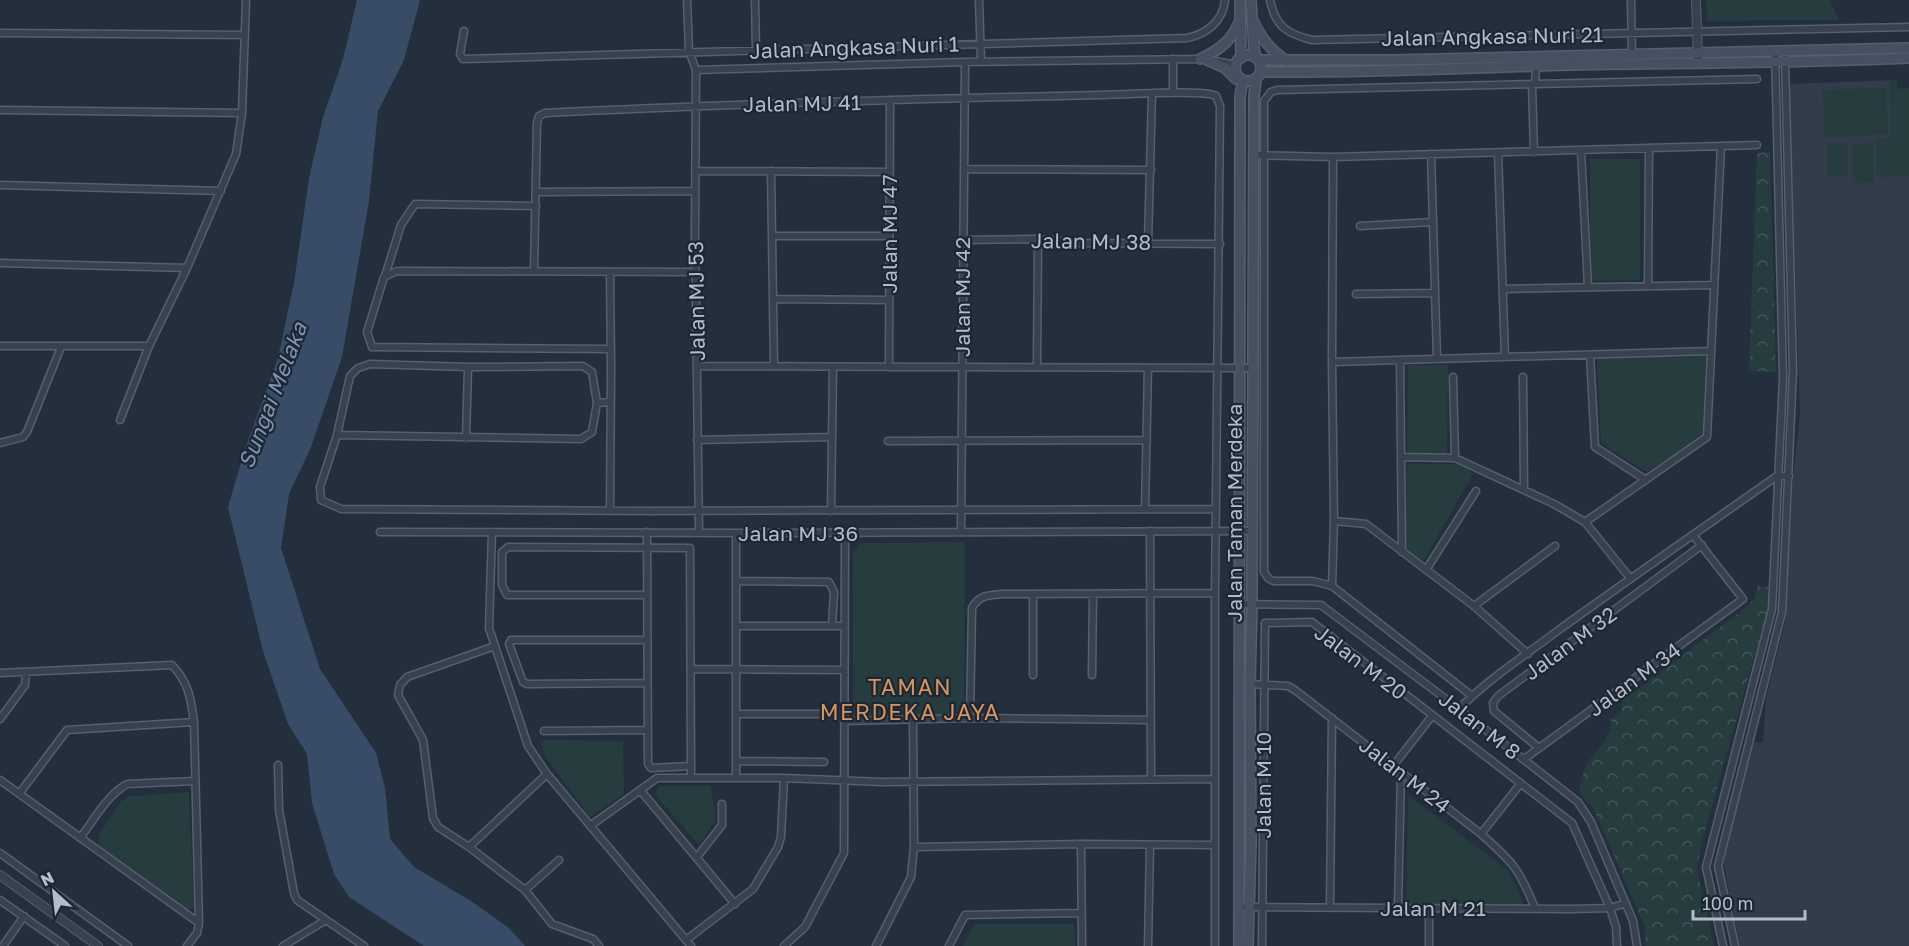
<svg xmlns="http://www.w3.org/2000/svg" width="1909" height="946" viewBox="0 0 1909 946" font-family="'Golos Text',sans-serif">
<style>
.airport{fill:#323c4b}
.grass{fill:#263c3f}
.forest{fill:url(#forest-crowns)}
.water{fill:#394c67}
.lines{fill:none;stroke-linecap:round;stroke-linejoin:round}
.minor-casing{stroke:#565f6c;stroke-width:9}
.tertiary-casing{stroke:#565f6c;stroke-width:10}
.secondary-casing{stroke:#565f6c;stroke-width:12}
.minor{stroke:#38414e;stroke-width:6}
.tertiary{stroke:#38414e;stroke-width:8}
.secondary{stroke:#465061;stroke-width:9}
.labels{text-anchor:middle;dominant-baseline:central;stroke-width:4.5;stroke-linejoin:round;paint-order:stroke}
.street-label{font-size:21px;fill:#b4bcc9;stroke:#1d2633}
.water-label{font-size:22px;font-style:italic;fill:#7c92b1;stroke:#1d2633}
.neighbourhood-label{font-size:22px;letter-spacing:1.5px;fill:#d59563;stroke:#1d2633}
</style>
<defs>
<pattern id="forest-crowns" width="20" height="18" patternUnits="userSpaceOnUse" patternTransform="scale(1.5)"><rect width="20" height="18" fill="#263c3f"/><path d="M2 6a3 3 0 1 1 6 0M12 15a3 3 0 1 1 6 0" fill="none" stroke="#435659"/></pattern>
</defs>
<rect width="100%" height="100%" fill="#242f3e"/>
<path class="airport" d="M1897 80V89L1909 88V946H1740L1724 866 1726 843 1753 742H1763L1766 699 1785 622 1793 478 1800 414 1789 84Z"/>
<path class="grass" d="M1706 0H1830L1839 20 1707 21Z
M1897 80V89L1909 88V176L1877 177 1876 138H1889L1891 135 1889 81Z
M1886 88 1888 134 1825 137 1823 90Z
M1847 143 1848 176H1827V144Z
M1873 143 1874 182 1853 183 1852 144Z
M1590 159H1640V280L1590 281Z
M1706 356 1703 436 1647 472 1601 443 1597 358Z
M1408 365H1448L1447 456H1407Z
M1407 464H1463L1473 474 1422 564 1405 551Z
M965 542 964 718 853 716V552L860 543Z
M540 740 623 741 624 794 590 817 545 756Z
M659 786H711L716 820 699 845 655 795Z
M189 792 194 907 187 910 100 847 98 836 122 800 132 796Z
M1408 795 1509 871 1523 901 1520 906H1406Z
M974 924H1074L1075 946H963Z"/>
<path class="forest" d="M1770 152 1776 372 1749 371 1757 153Z
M1758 586 1768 587V608L1702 842 1697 868 1714 946H1646L1645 927 1594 810 1579 792C1581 781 1583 770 1589 761 1599 746 1611 739 1611 720L1621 711 1623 700 1740 612 1754 599Z"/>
<path class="water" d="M357 0H420L404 60 378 111 369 201 342 357 311 447 289 494 281 548 320 669 376 753 385 788 390 839 414 867 471 901 509 928 525 946H424L349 897 334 874 312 803 307 754 288 724 263 651 228 507 245 449 278 358 294 283 309 178 323 117 343 59Z"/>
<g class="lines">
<g class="minor-casing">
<path id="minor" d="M687 0 689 51 696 70 695 233 699 533
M755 0 756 49
M979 0 981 61
M1270 0C1275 26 1287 34 1312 40L1909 27
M1631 0 1632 54
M464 31 460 54 463 59 1187 38C1207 34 1223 21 1225 0
M0 33 245 35
M1215 61 1236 65
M696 70 965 62 1202 59
M1532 84 1534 152
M1535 84 1536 67
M1173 93V59
M0 110 242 113
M1581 150 1588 287
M1498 153 1505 357
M1431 154 1437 359
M1253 155 1333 157 1757 145
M964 169 1151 170
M695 171 889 172
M771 171 774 366
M0 185 221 191
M537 192 695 191
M1360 226 1433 222
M772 236H889
M962 240 1038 239 1081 243 1220 244
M1148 243 1152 94
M0 263 187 268
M534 271 537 123 539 116 545 113C730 104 914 99 1099 95 1119 95 1204 89 1216 96L1220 106 1215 593V946
M610 272 611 367 610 511
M385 276 401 225 415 204 536 206
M1648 286 1649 148
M1503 289 1714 285
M1356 294 1435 293
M773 299 889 300
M0 346H149
M611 349 372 347 367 332 384 277 397 271 695 272
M1590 355 1595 447 1646 480
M1400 360 1402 552
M1332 362 1711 351
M697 366 1252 368
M889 367 890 101
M1037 367 1038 239
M1453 377 1455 458
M1523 377 1524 489
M610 402 597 403 592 372 583 366 468 367 370 364 358 368 350 376 337 435 320 487 321 500 341 509 650 511 1216 509
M120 420 149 346 187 268 236 154 242 113 246 0
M337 435 581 439 592 432 597 403
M466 438 468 367
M697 440 832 437
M888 441 1147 440
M0 443 23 437 27 432 61 347
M1401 457 1455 458 1554 504 1585 522 1630 578
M1145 509 1148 368
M831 511 833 367
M1334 521 1366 524 1474 606 1528 654
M1585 522 1707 437 1721 146
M961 531 965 62
M1150 531 1151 779
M380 532 736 533 1252 531
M492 532 489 628 528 746 547 774 691 946
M647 532 648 764 651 768 691 766
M1426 570 1476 491
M736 581 829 582 834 592 832 626
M1332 586 1334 521 1332 362 1333 157
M1033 594V675
M647 595H507L502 585V552L508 547 690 548 691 777
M1239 604 1321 605 1459 709 1578 802 1591 822 1633 921 1637 946
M1474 606 1555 546
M736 626H844
M646 640H511L509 644 523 682 527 684 647 683
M495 646 407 677 400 685 398 695 423 740 433 818 438 827 469 847 525 890 552 924 593 939 599 946
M691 669 844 670
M0 673 172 665C189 683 191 699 194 722L199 923 197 933 187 946
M1092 675 1093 594
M1250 684 1288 686 1295 690 1481 834C1513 862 1519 869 1535 908
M1472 696 1332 586 1313 581H1273L1268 578 1264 572V101L1271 92 1277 90 1757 79
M1459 709C1488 679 1523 657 1556 632 1629 579 1703 528 1777 476H1789
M736 714H822
M970 718 972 608C979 595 989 595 1002 594L1215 593
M0 719 25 685 26 673
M844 721 970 718 1151 720
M544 731 647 730
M1539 748 1494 711 1493 703 1498 696 1702 545
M1524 759 1743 599 1693 535
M737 761 824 762
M278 765 279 810 294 893 297 900 364 946
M1393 766 1432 716
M736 778V533
M0 780 199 923
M641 791 735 904
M19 794 67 730 194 722
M590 826 657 778H784L882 782 1215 779
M1481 834 1521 783
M80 838C94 820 107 795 127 784L195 781
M1081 844 1082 946
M469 847 547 774
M914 847 1081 844 1215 845
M0 853 128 946
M697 857 722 825V804
M525 890 559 860
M0 900 65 946
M1246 907 1572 909 1610 908 1626 903
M1330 908 1332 718
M1398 908 1401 772
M686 940 753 889 778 847 781 837 784 778
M3 946 24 916
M283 946 326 920
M784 946 805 927 844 853 845 533
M876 946 911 877 914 847 913 720
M949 946 965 915 1081 913
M1148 946 1150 845
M1262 946 1265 623 1312 622 1572 823 1610 908 1616 927 1617 946
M1429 946V908
M1723 946 1706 867 1772 609 1783 378 1775 52
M1735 946 1718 866 1782 612 1793 371 1785 59"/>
</g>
<g class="tertiary-casing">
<path id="tertiary" d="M1696 0 1698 58
M0 875 98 946"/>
</g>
<g class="secondary-casing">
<path id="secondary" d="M1240 0 1241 58
M1251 0 1254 48 1256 58
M1252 18C1260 37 1270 50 1287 61
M1235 68a13 13 0 1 1 26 0a13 13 0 1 1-26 0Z
M1200 59C1220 50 1234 39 1241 17
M1207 60 1225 68 1236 79
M1259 60H1397L1909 48
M1261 72C1364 73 1466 68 1569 65 1682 63 1796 63 1909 58
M1239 946 1240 96 1243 80
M1248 946 1251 843 1250 684 1252 604 1254 96 1256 79"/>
</g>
<use href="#minor" class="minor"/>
<use href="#tertiary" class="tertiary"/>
<use href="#secondary" class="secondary"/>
</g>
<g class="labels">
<g class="street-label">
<text transform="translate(1492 36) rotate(-1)">Jalan Angkasa Nuri 21</text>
<text transform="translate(854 47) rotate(-2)">Jalan Angkasa Nuri 1</text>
<text transform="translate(802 103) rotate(-1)">Jalan MJ 41</text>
<text transform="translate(889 234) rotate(-90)">Jalan MJ 47</text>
<text transform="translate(1091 241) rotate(1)">Jalan MJ 38</text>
<text transform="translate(962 297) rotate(-90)">Jalan MJ 42</text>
<text transform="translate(696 301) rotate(-91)">Jalan MJ 53</text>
<text transform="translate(1234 513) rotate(-90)">Jalan Taman Merdeka</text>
<text x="798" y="533">Jalan MJ 36</text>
<text transform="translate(1570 643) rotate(-36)">Jalan M 32</text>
<text transform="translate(1361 662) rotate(37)">Jalan M 20</text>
<text transform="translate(1634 679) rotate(-36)">Jalan M 34</text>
<text transform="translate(1480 725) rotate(38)">Jalan M 8</text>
<text transform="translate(1405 775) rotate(38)">Jalan M 24</text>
<text transform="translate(1263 785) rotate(-90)">Jalan M 10</text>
<text x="1433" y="908">Jalan M 21</text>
</g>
<g class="water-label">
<text transform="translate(272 395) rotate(-69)">Sungai Melaka</text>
</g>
<g class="neighbourhood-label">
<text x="910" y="686">TAMAN<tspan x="910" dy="25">MERDEKA JAYA</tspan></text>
</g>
</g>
<g transform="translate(54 892) rotate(333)" stroke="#1d2633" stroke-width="4.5" paint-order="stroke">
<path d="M0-4.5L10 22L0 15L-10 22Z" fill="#b4bcc9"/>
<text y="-9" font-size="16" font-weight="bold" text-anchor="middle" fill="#b4bcc9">N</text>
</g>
<path d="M1693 910v9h112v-9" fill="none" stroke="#b4bcc9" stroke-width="3"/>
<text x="1702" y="910" font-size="18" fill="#b4bcc9" stroke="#1d2633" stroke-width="4.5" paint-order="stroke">100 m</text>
</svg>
